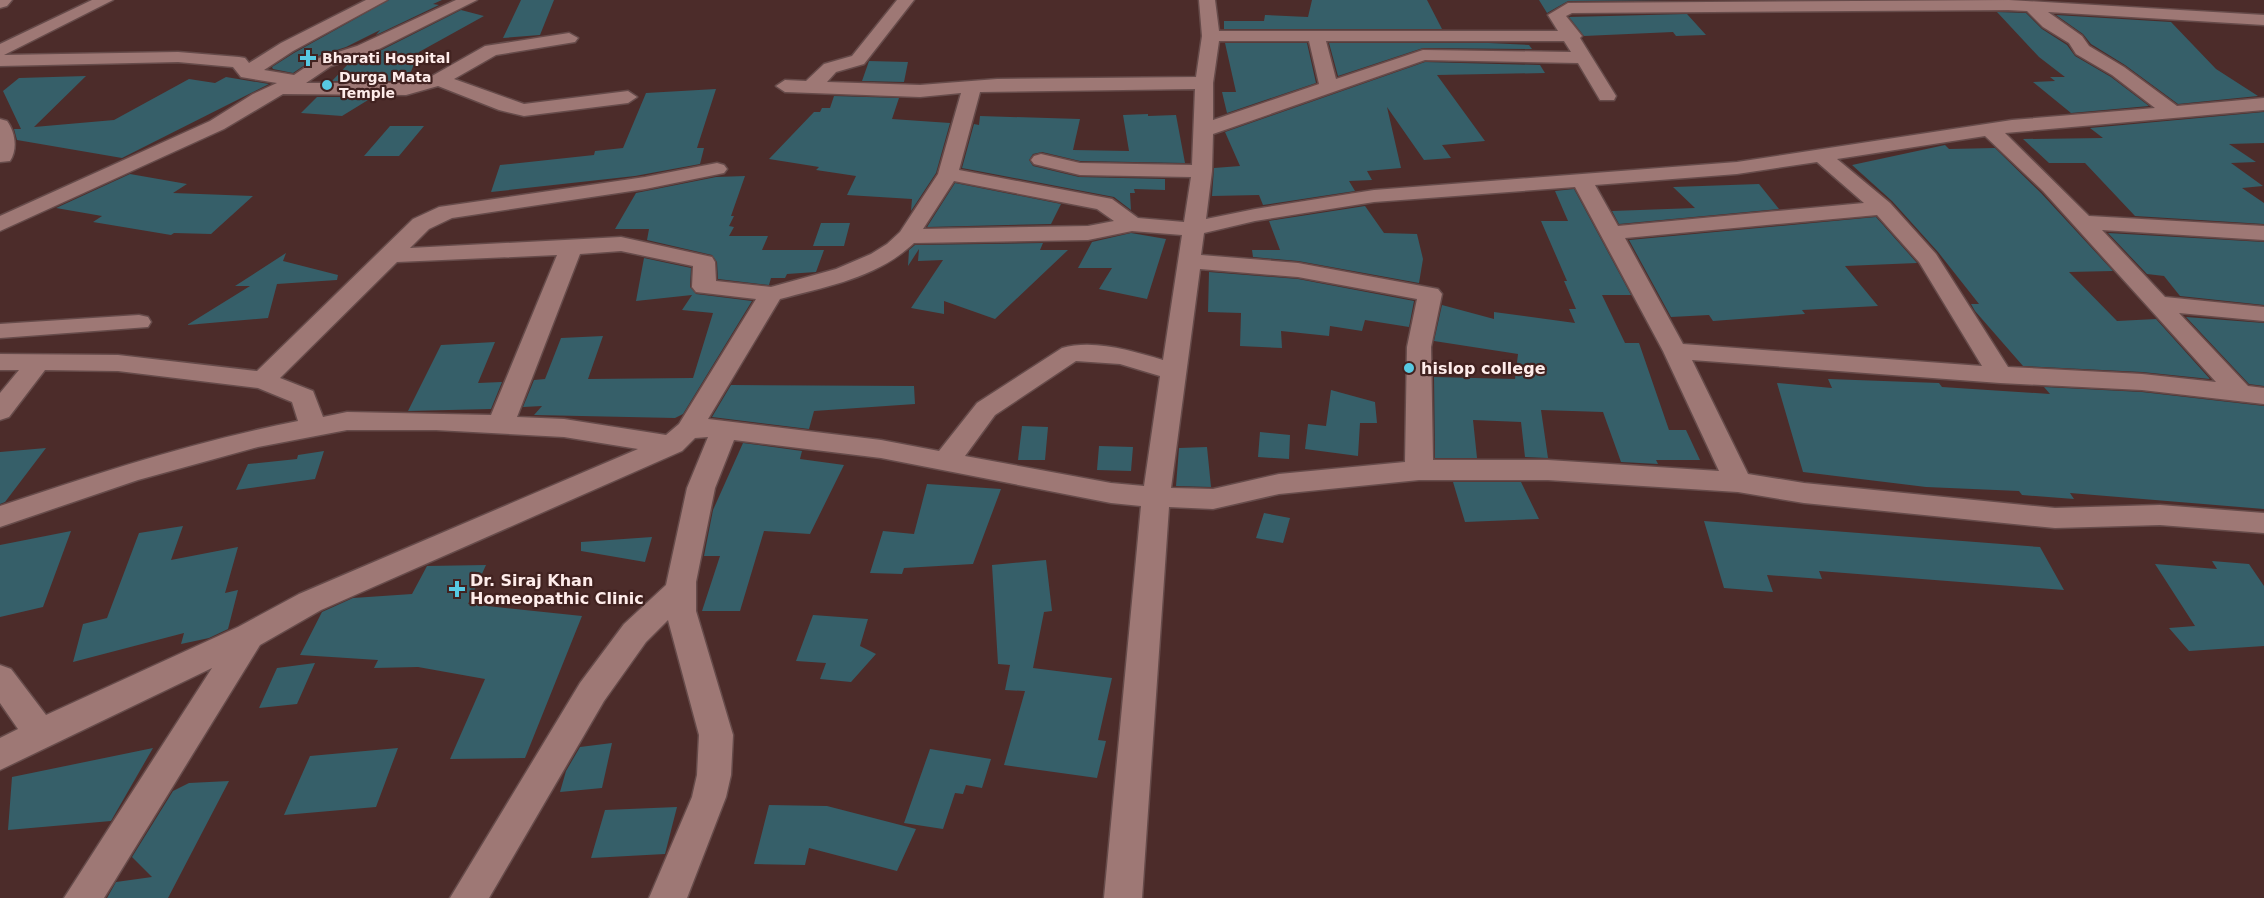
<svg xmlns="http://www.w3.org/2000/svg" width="2264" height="898" viewBox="0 0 2264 898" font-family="'DejaVu Sans',sans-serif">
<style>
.building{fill:#365f69}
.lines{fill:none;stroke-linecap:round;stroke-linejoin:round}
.street-casing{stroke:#664b4a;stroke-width:3}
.secondary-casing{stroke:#664b4a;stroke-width:3}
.street{fill:#9e7875;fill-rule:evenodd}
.secondary{fill:#9e7875;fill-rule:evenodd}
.poi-dot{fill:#57c9e2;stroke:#412220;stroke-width:2}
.labels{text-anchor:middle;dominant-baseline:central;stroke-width:4.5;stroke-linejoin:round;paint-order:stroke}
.far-poi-label{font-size:14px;font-weight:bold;fill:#feecea;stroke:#412220;text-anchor:start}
.poi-label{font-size:16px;font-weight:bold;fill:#feecea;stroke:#412220;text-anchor:start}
</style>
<rect width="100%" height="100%" fill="#4c2c2a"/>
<path class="building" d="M389 0H442L433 4 439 5 376 35 380 30 346 47 318 56 293 73 273 69 272 67 294 53Z
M521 0H554L540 35 503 38Z
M1312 0H1427L1442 29H1224V21H1264L1265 15 1308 17Z
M1539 0H1675L1568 1 1547 13Z
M461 10 484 16 419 52 410 74 398 81H332L350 62 370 56Z
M1997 12 2026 13 2042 29 2067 45 2075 56 2111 77 2149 106 2071 113 2033 82 2055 81 2050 77H2065L2039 57Z
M1687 14 1706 35 1676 36 1673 32 1584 36 1569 17Z
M2056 15 2171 22 2216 69 2258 96 2178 104 2125 65 2091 44 2083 34Z
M1225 43H1307L1316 83 1227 113 1222 92H1236Z
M1329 43H1489L1529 45 1532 49 1423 48 1338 76Z
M869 61 908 62 904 82 862 81Z
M1425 62 1540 65 1545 73 1437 75 1485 141 1442 145 1451 158 1424 160 1387 107 1401 168 1367 171 1372 180 1349 181 1355 191 1263 205 1259 195 1212 196 1214 168 1240 166 1225 132Z
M86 76 34 127 114 120 189 79 215 83 226 77 269 84 122 158 17 140 14 129H21L3 91 19 78Z
M716 89 697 148H704L700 164 635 176 491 192 500 165 594 155 595 151 623 148 646 93Z
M834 96 899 98 892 119 950 123 936 173 911 211 912 199 847 195 856 176 816 170 819 167 769 159 814 112H820L822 108H830Z
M317 97H373L342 116 301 113Z
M2264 112V143L2229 144 2256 162 2231 163 2263 186 2242 188 2264 203V224L2135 216 2085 163H2049L2023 139 2103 138 2090 128Z
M1148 114V116L1176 115 1185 163 1080 161 1042 152 1033 154 1029 160 1033 166 1079 177 1165 179V190L1134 189 1135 193H1130L1131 210 1114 197 962 168 974 124 979 125 980 116 1080 119 1073 150 1129 151 1123 115Z
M390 126H424L399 156H364Z
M1945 145 1949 149 1995 148 2041 193 2113 271 2069 272 2117 321 2156 319 2210 379 2142 372 2023 366 1975 311 1971 304H1979L1938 252 1892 201 1852 165Z
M130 174 187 184 173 193 253 196 211 234 174 233 171 235 93 222 102 216 56 208Z
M745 176 731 216H734L729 226 734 227 729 236H768L762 250H824L816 272 787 274 785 278H771L769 285 718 279 717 262 712 255 647 240 649 229H615L636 193 716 177Z
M955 183 1061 204 1051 224 927 227Z
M1759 184 1779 209 1619 224 1612 211 1695 208 1673 187Z
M1574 189 1631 295H1602L1625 343H1639L1669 430H1686L1700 460H1656L1658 464 1621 462 1603 412 1541 410 1548 458 1525 457 1521 422 1473 420 1477 458H1435L1434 377 1515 379 1518 354 1434 341 1442 305 1494 319V312L1575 323 1569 309H1576L1564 281H1567L1541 221H1568L1555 191Z
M1365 206 1384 233 1417 234 1423 259 1419 283 1298 261 1253 257 1252 250H1280L1269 221Z
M1876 217 1917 263 1845 266 1878 306 1802 310 1805 314 1713 321 1709 315 1671 317 1629 240Z
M821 223H850L844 246H813Z
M1131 233 1166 239 1147 299 1099 289 1112 268H1078L1092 242Z
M2108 233 2264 242V305L2180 296 2164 276 2147 274Z
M1043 243 1040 250H1068L995 319 944 301V314L911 308 943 260 918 261 919 249 908 266 909 250 915 245Z
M286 253 283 261 338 275 337 280 277 284 268 318 187 325 250 286H235Z
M644 258 691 268 690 287 696 294 752 301 683 414 675 418 534 415 542 406 523 407 534 380 545 379 561 338 603 336 588 379 693 378 713 313 682 310 692 295 636 301Z
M1209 272 1298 279 1414 301 1409 327 1365 320 1362 331 1330 326 1329 336 1281 331 1282 348 1240 346 1241 313 1208 312Z
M2186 317 2264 323V386L2249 384Z
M495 342 478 383 502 382 491 409 408 411 441 345Z
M1828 379 1939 383 1942 387 2050 394 2044 387 2142 392 2264 406V509L2070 493 2074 499 2022 495 2019 491 1926 487 1803 472 1777 383 1832 388Z
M731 385 914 386 915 404 814 411 809 429 712 417Z
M1331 390 1375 402 1377 423H1360L1358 456 1305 449 1308 424 1326 426Z
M1022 426 1048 427 1045 460H1018Z
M1260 432 1290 435 1289 459 1258 457Z
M743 443 802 451 800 459 844 465 810 534 764 531 740 611H702L720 556H704L713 510Z
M1099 446 1133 447 1131 471 1097 470Z
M1207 447 1211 487 1176 486 1179 448Z
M46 448 5 502 0 504V452Z
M324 451 315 479 236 490 248 464 297 459 298 455Z
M1453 482H1521L1539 519 1465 522Z
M927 484 1001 489 973 564 904 568 902 574 870 573 883 531 914 534Z
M1264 513 1290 518 1283 543 1256 538Z
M1704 521 2040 547 2064 590 1819 571 1822 579 1767 575 1773 592 1724 588Z
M183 526 171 560 238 547 225 593 238 590 228 629 209 638 181 644 184 633 73 662 83 624 107 618 139 533Z
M71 531 43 607 0 617V545Z
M652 537 645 562 581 551V542Z
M1046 560 1052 611 1044 612 1033 668 1112 678 1098 740 1106 741 1097 778 1004 765 1025 691 1005 690 1010 665 998 664 992 565Z
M2212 561 2249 564 2264 586V646L2189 651 2169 628 2195 626 2155 564 2217 569Z
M486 565 468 604 582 616 525 758 450 759 485 679 418 667 374 668 378 660 300 655 322 612 353 598 412 594 427 566Z
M813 615 868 619 860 646 876 654 851 682 820 679 826 663 796 661Z
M315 663 297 704 259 708 277 668Z
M612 743 602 788 560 792 566 771 580 747Z
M153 748 111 821 8 830 12 777Z
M398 748 376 807 284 815 310 756Z
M930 749 991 759 982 788 966 785 963 794 955 793 943 829 904 823Z
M229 781 168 898H107L116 882 152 877 132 857 173 791 189 783Z
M769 805 827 806 916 829 897 871 809 848 805 865 754 864Z
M677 807 665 854 591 858 605 810Z"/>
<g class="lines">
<g class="street-casing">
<path id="street" d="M92 0H113L4 55 178 52 239 57 245 58 249 63 281 43 366 0H387L293 51 264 70 294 75 319 58 357 46 456 0H477L369 54 331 66 306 83H405L432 76 485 46 569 33 578 38 575 42 496 55 454 79 524 104 628 91 637 97 628 103 524 116 499 110 438 86 406 95 283 94 224 129 0 231V216L210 121 253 94 277 83 241 77 233 67 178 62 0 66V44Z
M897 0H914L864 64 836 72 827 82 920 85 997 79 1196 77 1202 36 1199 0H1215L1219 31H1558L1548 15 1568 3 2009 0 2264 15V25L2048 12 2082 36 2089 46 2124 67 2177 106 2264 98V110L2005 133 2089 216 2264 226V240L2102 230 2165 297 2264 307V321L2179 313 2248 386 2264 388V404L2142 390 2000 383 1692 360 1748 474 1804 483 2055 508 2160 505 2264 513V533L2160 525 2055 528 1804 503 1738 492 1548 480H1419L1279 494 1213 509 1169 507 1142 898H1104L1141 506 1111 503 881 458 734 440 715 488 696 582V611L733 735 731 775 726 797 687 898H649L692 797 697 775 699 735 668 620 646 642 604 701 489 898H450L580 683 624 624 666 585 687 488 708 437 695 438 682 451 321 610 260 645 104 898H64L212 668 0 770V738L18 729 0 703V665L11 669 46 715 238 627 299 594 638 449 564 437 436 430H347L258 447 138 480 0 527V506C98 473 196 441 298 421L292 402 258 388 118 371 45 370 9 417 0 420V393L19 370H0V354L118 355 257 371 413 219 439 207 645 177 717 163 724 165 727 169 724 173 645 189 452 218 429 229 410 248 621 237 712 257 715 262 716 281 771 287 836 269 871 254 887 244 900 232 938 174 961 93 920 97 785 92 776 86 785 80 806 81 824 64 852 56ZM2008 10 2027 11 2043 27 2069 43 2076 54 2112 75 2155 108 2012 120 1737 162 1374 190 1255 209 1206 219 1212 171 1213 134 1425 60 1578 63 1600 100H1614L1616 96 1580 38 1582 36 1566 16 1572 13ZM1219 41H1309L1319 84 1213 120V83ZM1326 41H1564L1571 52 1423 50 1336 79ZM1195 89 1192 165 1080 163 1041 154 1034 156 1031 160 1034 164 1080 175 1191 177 1184 222 1138 218 1112 199 959 170 980 92ZM1985 136 2043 191 2216 382 2142 374 2008 367 1936 254 1890 203 1837 159ZM1817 162 1864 203 1618 226 1595 185 1737 174ZM954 181 1097 209 1114 221 1088 226 923 229ZM1575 187 1663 351 1719 471 1548 460H1433L1431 347 1442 294 1438 289 1298 263 1201 255 1204 233 1255 221 1374 202ZM1877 215 1919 262 1982 366 1683 344 1625 238ZM1132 231 1182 235 1163 360C1132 351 1094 339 1062 348L977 403 939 451 881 440 708 419 780 299C828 286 877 278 914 243L1088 240ZM621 251 693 266 692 287 696 292 756 299 679 424 666 435 564 419 517 417 580 254ZM557 255 491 415 347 412 323 417 313 391 280 378 397 262ZM1200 269 1298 277 1417 299 1407 347 1405 462 1279 474 1213 489 1171 488ZM1076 361 1120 364 1160 376 1144 486 1111 483 965 456 995 415Z
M0 119 7 121C15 132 18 149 10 161L0 162Z
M139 315 148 317 151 322 148 327 0 338V324Z"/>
</g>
<g class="secondary-casing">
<path id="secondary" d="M0 0H12L7 6 0 8Z"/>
</g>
<use href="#street" class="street"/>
<use href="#secondary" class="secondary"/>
</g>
<g class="poi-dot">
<path d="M305 49h6v6h6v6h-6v6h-6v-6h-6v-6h6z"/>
<circle cx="327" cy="85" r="6"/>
<circle cx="1409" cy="368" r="6"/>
<path d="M454 580h6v6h6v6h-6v6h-6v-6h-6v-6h6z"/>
</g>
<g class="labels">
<g class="far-poi-label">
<text x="322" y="58">Bharati Hospital</text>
<text x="339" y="77">Durga Mata<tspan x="339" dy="16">Temple</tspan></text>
</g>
<g class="poi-label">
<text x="1421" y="368">hislop college</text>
<text x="470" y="580">Dr. Siraj Khan<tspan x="470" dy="18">Homeopathic Clinic</tspan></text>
</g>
</g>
</svg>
